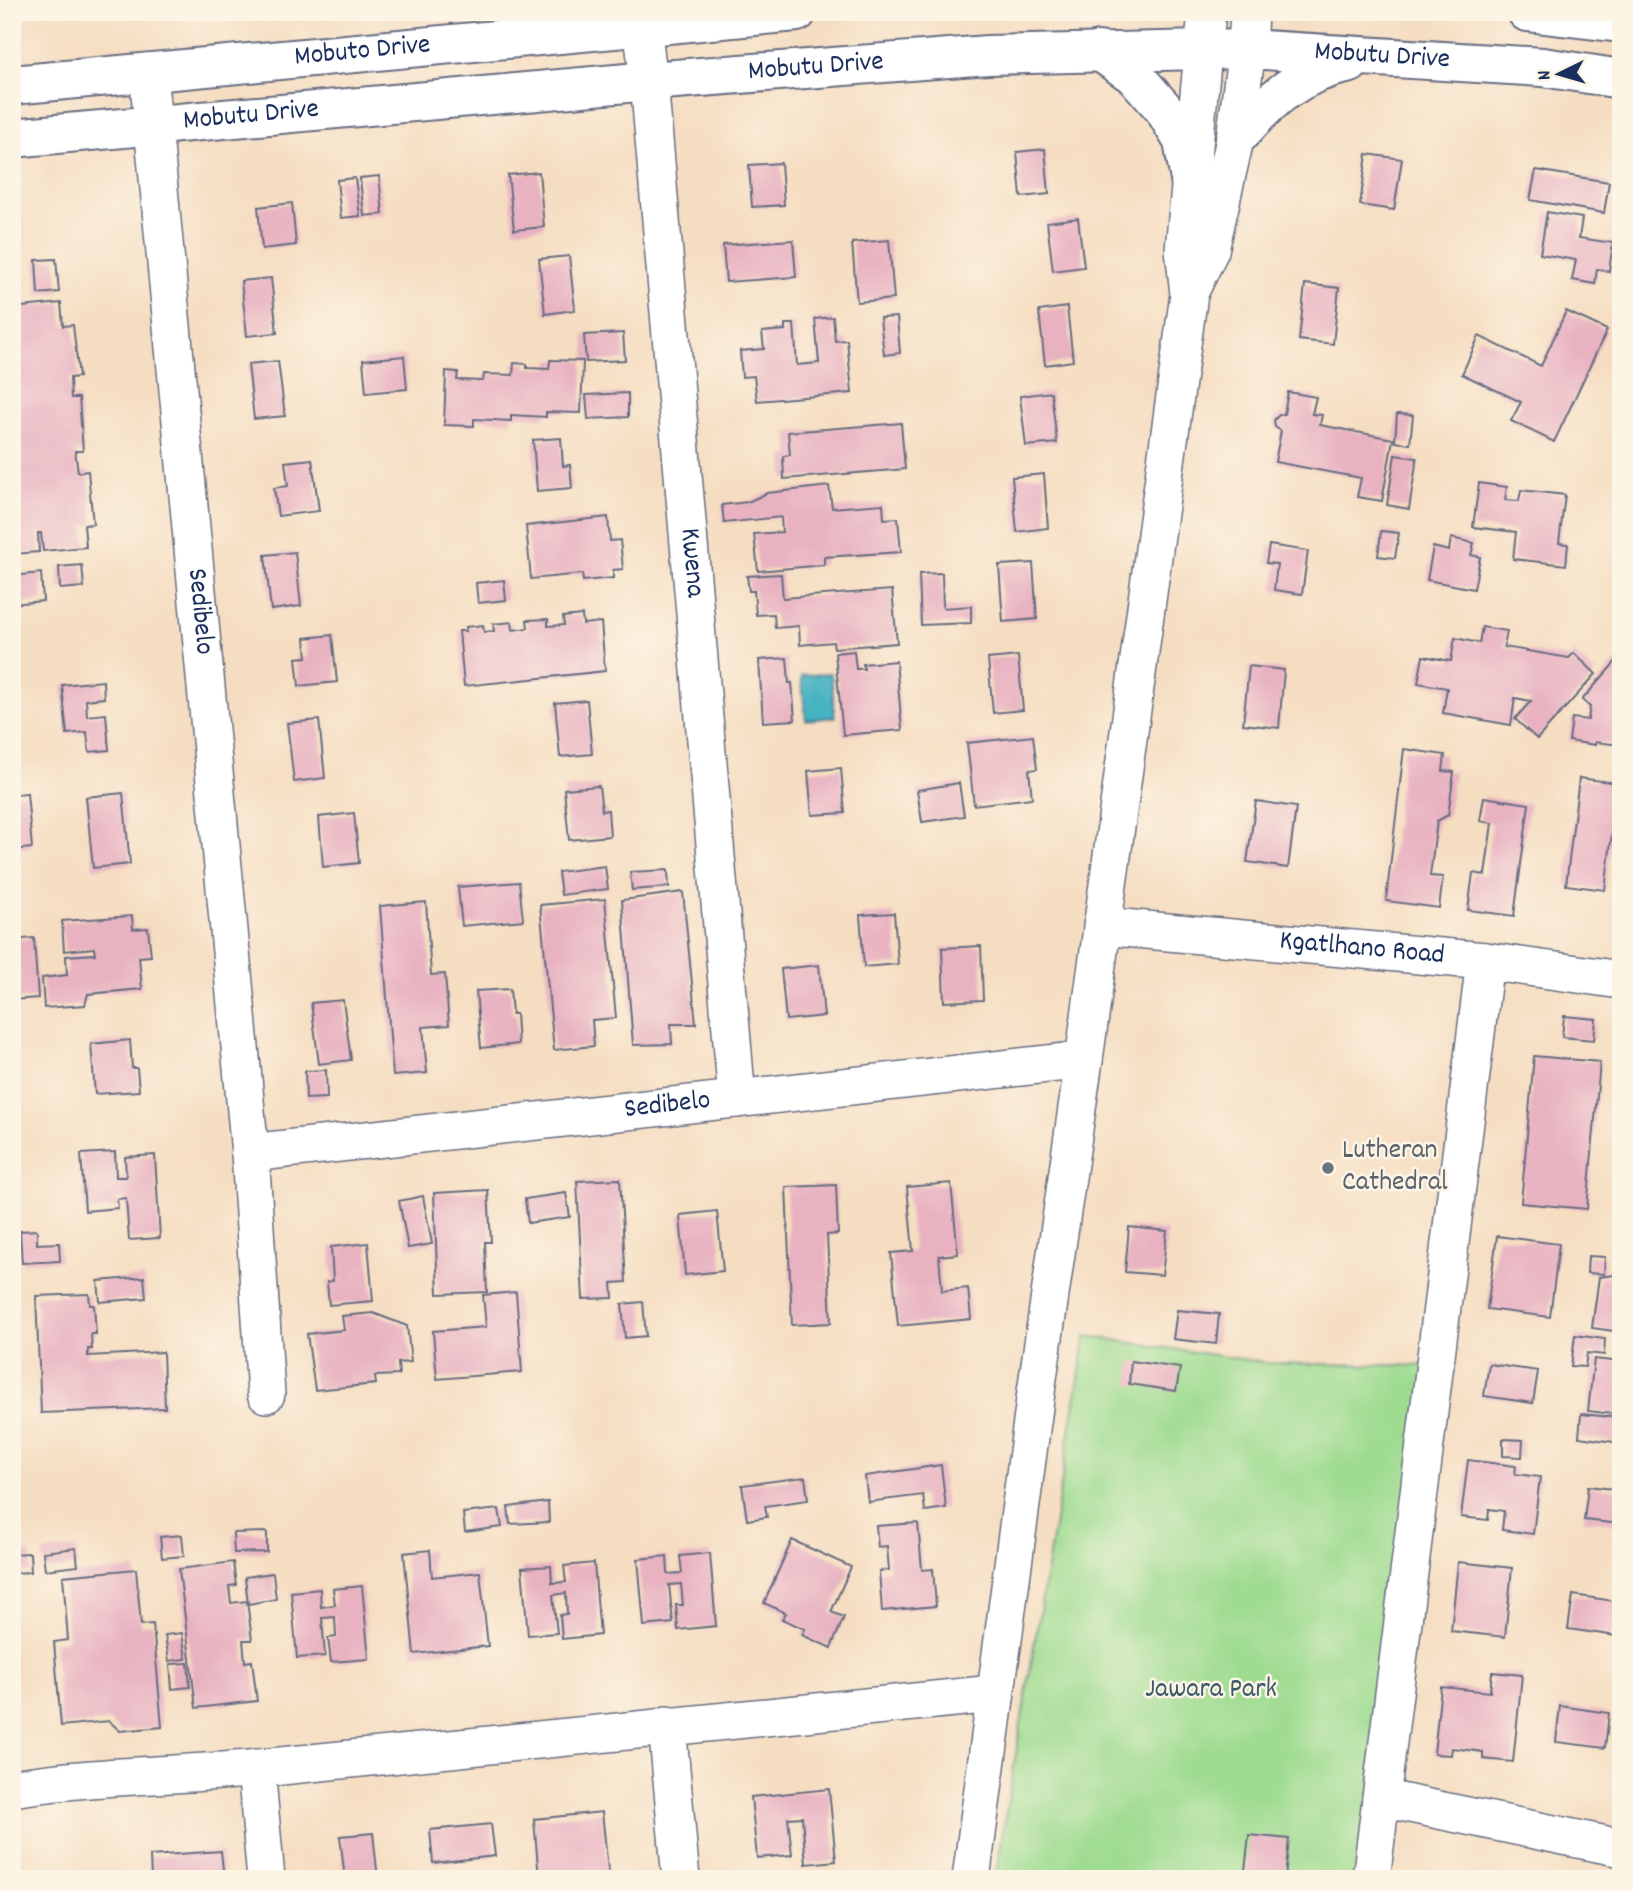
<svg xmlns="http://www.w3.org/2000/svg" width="1633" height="1891" viewBox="0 0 1633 1891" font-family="Dekko,sans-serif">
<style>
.green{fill:#9fdc91;stroke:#5d8678;stroke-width:2}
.water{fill:#45b2c1;stroke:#307090;stroke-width:2}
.building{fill:#e8b2c1}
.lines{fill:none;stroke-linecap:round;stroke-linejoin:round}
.minor-casing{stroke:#676c81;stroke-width:40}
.major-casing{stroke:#676c81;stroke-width:42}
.minor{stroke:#fff;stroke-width:37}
.major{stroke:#fff;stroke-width:38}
.worship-dot{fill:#6b7280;stroke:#fcf5e5;stroke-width:2.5}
.labels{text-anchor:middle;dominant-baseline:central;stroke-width:5;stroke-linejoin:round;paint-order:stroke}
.street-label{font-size:28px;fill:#1b2f5e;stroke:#fcf5e5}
.worship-label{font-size:28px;fill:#5b616d;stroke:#fcf5e5;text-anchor:start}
.park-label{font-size:28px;fill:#3c5a6b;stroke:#fcf5e5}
</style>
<rect width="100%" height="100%" fill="#fcf5e5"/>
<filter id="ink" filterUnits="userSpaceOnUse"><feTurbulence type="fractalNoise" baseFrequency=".0143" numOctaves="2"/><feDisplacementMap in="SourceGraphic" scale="14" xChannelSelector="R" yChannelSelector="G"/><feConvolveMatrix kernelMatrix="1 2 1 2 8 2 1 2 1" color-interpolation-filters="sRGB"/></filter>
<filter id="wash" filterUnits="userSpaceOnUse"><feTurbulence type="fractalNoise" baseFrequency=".00686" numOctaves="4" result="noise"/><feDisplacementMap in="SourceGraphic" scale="28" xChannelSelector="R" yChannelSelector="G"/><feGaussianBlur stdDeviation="1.57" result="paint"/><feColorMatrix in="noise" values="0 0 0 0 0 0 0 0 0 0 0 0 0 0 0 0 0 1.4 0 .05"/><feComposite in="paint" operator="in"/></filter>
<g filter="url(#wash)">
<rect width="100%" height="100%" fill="#f5ddc1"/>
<path class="green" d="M1086 1336 1267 1363 1433 1366 1370 1879H995Z"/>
<path class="water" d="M831 673 835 717 806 720 801 676Z"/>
<g id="blocks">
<path class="building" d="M1045 149 1049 194 1021 197 1017 152Z
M1367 154 1402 159 1394 210 1360 205Z
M781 163 784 205 752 207 749 165Z
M1536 170 1609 182 1604 213 1530 200Z
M539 172 544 227 514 230 508 175Z
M379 176 383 214 364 216 360 178Z
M355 178 360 216 341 218 337 180Z
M292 203 296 245 262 249 258 207Z
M1547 212 1582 218 1579 238 1613 243 1609 271 1597 269 1595 284 1572 280 1576 260 1540 254Z
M1078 218 1084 267 1053 271 1047 222Z
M793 240 796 277 726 282 723 245Z
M889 240 894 299 857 302 852 243Z
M569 256 575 310 545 314 539 259Z
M56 259 59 292 38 294 36 260Z
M271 278 277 333 247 336 241 281Z
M1305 284 1339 288 1333 344 1299 340Z
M61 303 63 326 73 325 79 377 70 378 71 398H79L83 451H75L78 472 88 471 93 524 84 525 86 547 43 551 41 533H38L39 552 12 554V308Z
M1067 307 1073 361 1045 365 1039 311Z
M1566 311 1607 330 1554 442 1511 421 1521 402 1462 374 1479 336 1541 366Z
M833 317 835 341 847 340 852 393 757 401 754 376 742 377 740 351 764 349 762 332 785 330V324H794L797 365 819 363 815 319Z
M897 317 900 353 884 355 880 318Z
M623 333 625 360 586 362 584 335Z
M404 356 407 389 366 393 363 360Z
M550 360 583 361 581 413 546 412V417L511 415V421L474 419V426L444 425 446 371 458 372 457 380 483 381 484 374 513 375 514 363 527 364V368L549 369Z
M278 361 285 416 254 419 248 364Z
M1051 392 1057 443 1026 446 1020 396Z
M1288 392 1316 397 1312 414 1322 415 1320 425 1393 439 1382 501 1357 497 1361 478 1275 462 1281 431 1275 427 1274 420 1279 415 1284 414Z
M628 393V417L588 419 586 395Z
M1397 414 1413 415 1410 444 1395 442Z
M901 423 905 469 784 479 783 456 790 455 788 432Z
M561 438 563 466 570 465 572 488 537 491 533 440Z
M1395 455 1417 458 1409 509 1387 505Z
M312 459 319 511 278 516 274 488 288 486 285 462Z
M1044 474 1048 528 1017 532 1012 477Z
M1479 483 1507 487 1505 500 1519 501 1521 490 1565 495 1559 543 1568 544 1566 565 1513 559 1516 532 1473 527Z
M829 486 832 508 883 504 884 519 898 518 901 552 824 557V565L758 571 754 534 782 532 781 517 724 523 722 505 748 502 767 493Z
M608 517 610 541 620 540 623 569 613 570V578L583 581 582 574 531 579 526 526Z
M1381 531 1399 533 1395 558 1378 556Z
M1451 538 1474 543 1471 555 1480 557 1474 589 1427 580 1433 547 1449 551Z
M1269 545 1308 551 1302 594 1274 590 1277 564 1266 563Z
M295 552 301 606 271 610 265 555Z
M1033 563 1037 619 1003 622 999 565Z
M82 565 84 587 60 589 59 567Z
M41 573 43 601 12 604V576Z
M942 573 943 608 971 606V623L921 625 919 574Z
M781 574 783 598 892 590 897 643 834 648 833 642 800 645 799 626 775 628 774 614 756 615 754 591H749L747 576Z
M504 580 506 600 478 603 476 583Z
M582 615 583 624 601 622 605 671 464 686 459 631H466V627L483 625 484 632 494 631 493 624 512 622 513 630 528 628 527 620 548 619V626L564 625 563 617Z
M1482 627 1507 631 1504 647 1569 658 1574 653 1596 674 1537 739 1515 719 1531 701 1515 698 1511 725 1443 713 1447 688 1418 683 1423 656 1451 661 1455 638 1479 643Z
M332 635 337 682 299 686 296 658 307 657 305 638Z
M854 651 856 669H864L863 664 896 661 902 730 843 735 835 653Z
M1018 656 1023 710 993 713 988 659Z
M787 658 789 683H792L795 720 763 722 759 660Z
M1618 659 1621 662V745L1595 742V745L1569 741 1572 718 1588 720 1590 707 1582 700Z
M1249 666 1284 670 1279 728 1243 724Z
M103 681 104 698 86 700 87 716 106 714 109 750 89 752 87 732 67 734 62 685Z
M587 700 592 754 560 757 555 703Z
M319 720 325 778 294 782 287 723Z
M1033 736 1037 769 1029 770 1032 798 974 805 967 743Z
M1404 749 1445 755 1443 771 1454 772 1448 815 1437 821 1430 876 1443 877 1439 908 1386 901Z
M841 768 845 813 812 815 808 771Z
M1579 778 1618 783 1605 890 1566 885Z
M959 783 964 816 922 822 917 790Z
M599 786 602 811 608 810 610 836 569 840 564 789Z
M27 793 32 848 12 850V795Z
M123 793 130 864 93 868 86 797Z
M1484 797 1529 804 1514 916 1468 910 1473 873 1485 875 1492 823 1480 821Z
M1256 801 1296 807 1288 868 1247 862Z
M354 813 359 863 323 867 319 817Z
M605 866 608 889 561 895 558 872Z
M668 870 669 887 632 890 630 872Z
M519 882 523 920 462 926 458 887Z
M683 892 696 1024H671L672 1044 633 1045 622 900Z
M605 899 616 1018 592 1020 594 1046 554 1050 540 905Z
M426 902 431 975 445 974 449 1025 423 1027 427 1073 393 1076 380 906Z
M894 913 898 964 864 967 860 915Z
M132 916 133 929 148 928 151 956 139 957 142 989 88 994 85 1005 44 1008 42 978 67 975 66 956 95 954 94 948 64 951 62 921Z
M34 938 38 998 12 1000V940Z
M981 946 983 1000 944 1002 942 948Z
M819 965 824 1016 786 1020 781 969Z
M510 989 512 1014H516L518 1044 481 1048 476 991Z
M343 1000 351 1060 319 1064 311 1003Z
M1564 1016 1596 1019 1594 1040 1562 1037Z
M130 1040 132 1068H137L139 1091 95 1094 91 1044Z
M1534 1056 1600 1062 1587 1209 1521 1203Z
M326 1070 327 1098 306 1099 305 1071Z
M115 1152 116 1177H126L125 1157 155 1155 160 1238 129 1240 126 1198 117 1199 118 1208 85 1211 81 1154Z
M620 1179 626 1282 612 1283 613 1298 583 1299 577 1181Z
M951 1183 958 1254 939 1256 942 1291 968 1288 971 1319 898 1326 891 1253 913 1251 907 1187Z
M836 1185 838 1234 827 1235 831 1323 792 1325 786 1187Z
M488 1190 491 1242H485L487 1292 438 1294 434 1193Z
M566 1193 570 1217 528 1223 525 1199Z
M423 1196 432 1244 408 1248 399 1201Z
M717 1211 723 1271 685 1275 680 1215Z
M1129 1227 1167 1231 1162 1275 1125 1272Z
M37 1230V1244L59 1243 60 1261 22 1263 20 1231Z
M1497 1236 1559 1244 1550 1317 1487 1309Z
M368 1243 373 1301 329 1305 327 1282 333 1281 331 1247Z
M1617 1251H1621V1332L1592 1328 1599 1277 1614 1275Z
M1588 1256 1605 1257 1604 1274 1587 1273Z
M144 1277 146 1298 100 1302 98 1281Z
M516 1292 522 1372 437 1379 433 1331 486 1327 483 1295Z
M89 1294 90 1305H94L96 1334H91L92 1349H88V1356L163 1352 165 1408 41 1413 36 1296Z
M643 1302 646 1336 625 1338 622 1304Z
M1177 1310 1219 1314 1216 1344 1173 1339Z
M373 1313 407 1326 411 1362 398 1363 399 1375 375 1376 376 1384 315 1390 307 1334 344 1330 342 1316Z
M1575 1335 1605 1339 1604 1355 1587 1353 1585 1367 1571 1366Z
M1594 1359 1621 1362V1415L1588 1411Z
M1131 1361 1180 1368 1176 1391 1129 1384Z
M1489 1364 1538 1371 1533 1403 1484 1396Z
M1581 1414 1621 1418V1443L1579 1437Z
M1503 1439 1523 1440 1522 1457 1503 1456Z
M1468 1460 1516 1466 1515 1474 1540 1477 1533 1534 1502 1530 1504 1511 1489 1509 1488 1520 1461 1517Z
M941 1465 946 1508 925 1511 923 1495 868 1502 865 1476Z
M805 1477 808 1500 765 1506 767 1517 747 1520 742 1485Z
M1588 1486 1621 1490V1524L1584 1520Z
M548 1502 549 1522 510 1524 508 1507Z
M499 1509 502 1527 465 1532 463 1513Z
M918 1523 922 1570 933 1569 936 1606 882 1611 879 1571 889 1570 887 1546 878 1547 876 1526Z
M267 1532V1552L234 1553 233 1533Z
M182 1535 184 1556 162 1558 160 1537Z
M792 1540 851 1567 831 1612 844 1617 831 1648 802 1635 805 1629 782 1619 786 1613 764 1603Z
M76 1548 78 1566 45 1570 43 1552Z
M430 1550 432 1577 480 1572 488 1646 414 1654 404 1553Z
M30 1553 31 1572 12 1573V1554Z
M710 1553 716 1626 678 1630 676 1605H683L681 1584 669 1585 673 1623 644 1626 638 1559 667 1556 668 1574 682 1573 680 1556Z
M233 1562 236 1585 229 1586 231 1603 247 1601 252 1640H243L245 1662 252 1661 257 1701 196 1708 179 1569Z
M1458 1562 1512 1568 1505 1637 1451 1631Z
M594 1563 600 1635 562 1639 560 1615 567 1614 566 1593 553 1595 557 1633 528 1635 522 1568 551 1566 552 1583 566 1582 564 1566Z
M136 1569 141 1625 153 1624 162 1727 120 1731 109 1721 61 1726 54 1642 68 1640 63 1576Z
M273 1573 276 1599 248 1604 245 1577Z
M362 1586 369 1659 331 1662 328 1638 336 1637 335 1617 322 1618 325 1656 297 1658 291 1592 320 1589 321 1607 335 1605 333 1589Z
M1573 1595 1621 1602 1617 1636 1568 1629Z
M182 1633 186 1659 169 1661 165 1635Z
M188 1663 190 1687 172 1689 170 1664Z
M1492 1672 1522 1675 1513 1762 1483 1759V1752L1452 1748 1451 1755 1434 1754 1441 1687 1490 1692Z
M1560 1706 1609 1713 1605 1748 1556 1742Z
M829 1789 836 1861 806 1864 802 1817 788 1818 792 1855 757 1858 751 1797Z
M602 1812 609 1879H539L534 1819Z
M491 1824 495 1856 433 1863 430 1830Z
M373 1833 378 1879H345L340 1836Z
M1249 1835 1289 1839 1285 1879H1244Z
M221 1851 224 1879H151L150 1856Z
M84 1873V1879H49V1875Z"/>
</g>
</g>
<g filter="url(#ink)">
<use href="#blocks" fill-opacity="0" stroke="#676c81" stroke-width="2"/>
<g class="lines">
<g class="minor-casing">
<g id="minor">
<path id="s1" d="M642 26 649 81 737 1099"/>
<path id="s2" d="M148 72 250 1153 266 1394"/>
<path d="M1189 293 1210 250 1235 139 1247 49 1249 12"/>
<path id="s3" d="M1102 926 1485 961 1621 980"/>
<path id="s4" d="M250 1153 1084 1060"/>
<path d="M667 1725 681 1879"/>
<path d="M256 1768 266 1879"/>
<path d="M12 1788C98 1774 185 1776 271 1767 512 1741 753 1717 994 1694"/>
<path d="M1381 1798 1621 1848"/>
<path d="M971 1879 1036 1392 1084 1060 1189 294 1184 249 1207 12"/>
<path d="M1371 1879 1485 961"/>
</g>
</g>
<g class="major-casing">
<g id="major">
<path d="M1527 12 1621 23"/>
<path d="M1099 51 1135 76 1164 109 1183 141 1191 185"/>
<path id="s5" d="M12 85 797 12"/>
<path id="s6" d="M12 138 649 81 988 55 1247 49 1543 67 1621 79"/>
<path d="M1235 139C1270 100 1297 73 1350 63"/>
</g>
</g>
<use href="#minor" class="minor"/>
<use href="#major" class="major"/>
</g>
</g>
<circle class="worship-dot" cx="1328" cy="1168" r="7"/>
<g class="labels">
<g class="street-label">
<text stroke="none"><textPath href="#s5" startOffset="352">Mobuto Drive</textPath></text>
<text stroke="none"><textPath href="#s6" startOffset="1374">Mobutu Drive</textPath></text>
<text stroke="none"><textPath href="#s6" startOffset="807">Mobutu Drive</textPath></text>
<text stroke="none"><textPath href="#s6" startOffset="240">Mobutu Drive</textPath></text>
<text stroke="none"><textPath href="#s1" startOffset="539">Kwena</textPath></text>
<text stroke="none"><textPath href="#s2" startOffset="542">Sedibelo</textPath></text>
<text stroke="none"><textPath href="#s3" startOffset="261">Kgatlhano Road</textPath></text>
<text stroke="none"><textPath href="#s4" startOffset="420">Sedibelo</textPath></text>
</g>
<g class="worship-label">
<text x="1342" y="1152">Lutheran<tspan x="1342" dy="32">Cathedral</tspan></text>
</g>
<g class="park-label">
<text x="1211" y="1691">Jawara Park</text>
</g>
</g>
<rect width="1633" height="1891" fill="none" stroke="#fcf5e5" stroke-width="42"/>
<g transform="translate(1559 74) rotate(265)" stroke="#fcf5e5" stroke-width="5" paint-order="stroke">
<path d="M0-5L12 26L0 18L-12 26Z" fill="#1b2f5e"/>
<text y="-10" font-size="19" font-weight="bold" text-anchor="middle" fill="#1b2f5e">N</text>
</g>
</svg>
